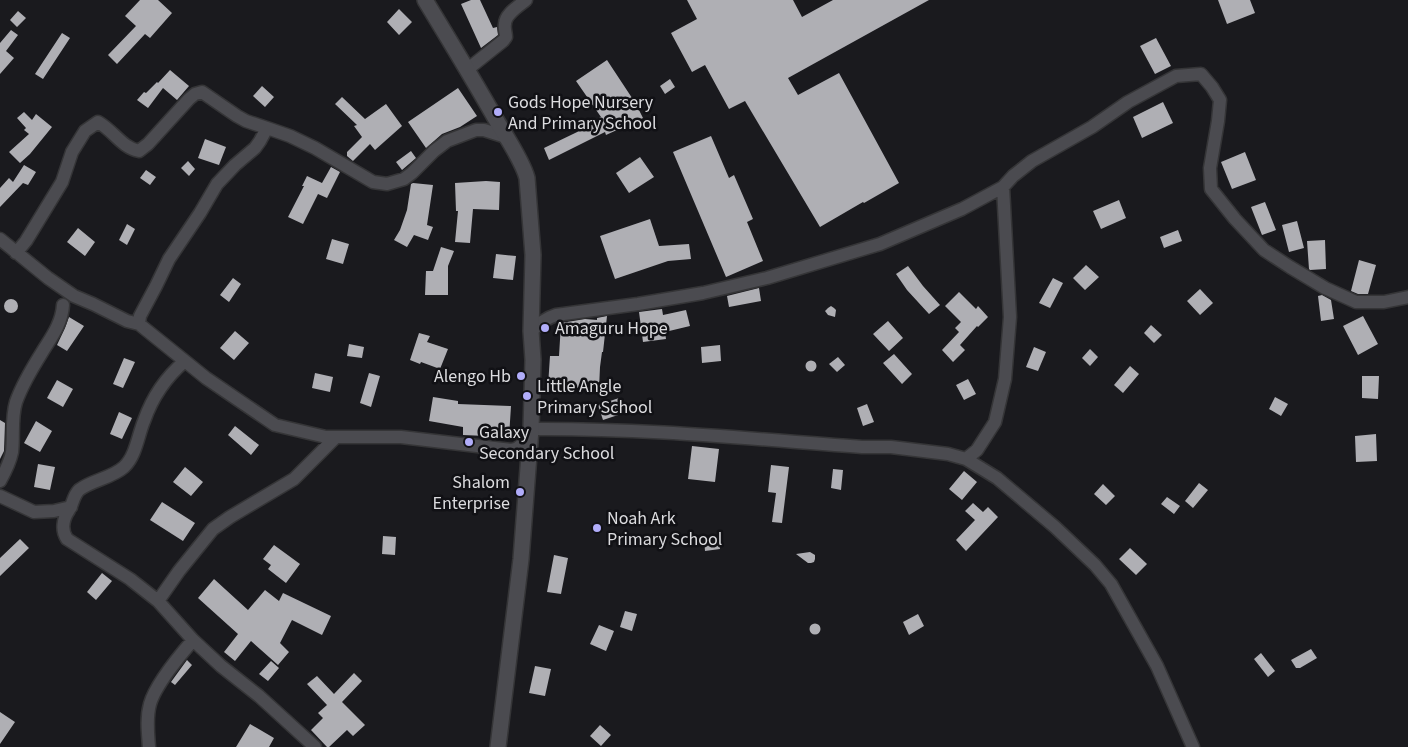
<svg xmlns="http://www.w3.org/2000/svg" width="1408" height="747" viewBox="0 0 1408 747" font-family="'Source Sans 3',sans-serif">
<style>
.building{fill:#afafb4}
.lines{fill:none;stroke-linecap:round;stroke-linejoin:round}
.street-casing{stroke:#353537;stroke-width:15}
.secondary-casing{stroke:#353537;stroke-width:18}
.street{stroke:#4b4b50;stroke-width:12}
.secondary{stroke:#4b4b50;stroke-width:15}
.poi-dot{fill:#b1adfa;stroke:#111115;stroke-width:2}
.labels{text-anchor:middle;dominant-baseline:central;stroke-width:5;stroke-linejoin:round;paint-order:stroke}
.poi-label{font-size:18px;fill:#dcdcdf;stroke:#111115;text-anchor:start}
</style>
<rect width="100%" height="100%" fill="#1a1a1e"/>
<path class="building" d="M140 0H158L172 13 150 38 145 34 117 64 108 55 136 26 125 16Z
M471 0H480L493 28 497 27 498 35 481 48 461 4Z
M687 0H793L802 17 833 0H929L788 78 798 95 839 73 899 183 864 203 863 202 820 227 745 101 729 109 705 65 692 72 671 33 697 19Z
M1218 0H1250L1255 13 1227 24Z
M399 9 412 22 399 35 387 22Z
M18 11 26 18 17 27 10 20Z
M11 30 18 35 6 51 14 58 0 74V43Z
M62 33 70 38 43 79 35 74Z
M1156 38 1171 66 1155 74 1140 46Z
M607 60 636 104 643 118 606 135 605 132 549 160 544 148 600 121 599 118 601 117 576 81Z
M170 70 189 86 177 100 163 88 148 108 137 100 144 92 146 93 157 82 158 83Z
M670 79 675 87 665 94 660 86Z
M262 86 274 97 265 107 253 96Z
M458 88 477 116 460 127 442 134 426 148 408 122Z
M342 97 365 119 386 104 402 126 375 150 370 144 353 161 347 156V152L362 137 354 126 357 125 335 104Z
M1163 102 1173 123 1142 138 1133 117Z
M24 112 32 120 36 114 52 127 30 154 20 163 9 152 29 134 24 130 26 128 17 118Z
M711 136 729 178 734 175 753 219 747 222 763 261 726 277 673 152Z
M205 139 226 147 219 165 198 158Z
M411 151 416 158 402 170 396 162Z
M1245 152 1256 180 1232 189 1221 162Z
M640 157 654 177 629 193 616 173Z
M188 161 195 169 189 176 181 168Z
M24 165 36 172 28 185 23 183 0 207V188L9 178 13 182Z
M331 167 340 172 327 198 318 194 303 224 288 217 304 186H302L307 176 322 183Z
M146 170 156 177 150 185 140 178Z
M486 181 500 182 499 210 473 209 470 243 455 242 458 211H456L455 183Z
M413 183 433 185 427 225 433 227 428 240 414 235 407 247 394 240 400 230 407 210 411 184Z
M1119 200 1126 218 1101 229 1093 211Z
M1265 202 1276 230 1262 235 1251 207Z
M650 219 659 246 689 244 691 259 668 261 615 279 600 236Z
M1297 221 1304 248 1289 252 1282 225Z
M127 224 135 229 127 245 119 240Z
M78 228 95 242 85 256 67 242Z
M1178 230 1182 241 1164 248 1160 237Z
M332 239 349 244 343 264 326 259Z
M1325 240 1326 269 1310 270 1309 269 1307 241Z
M441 247 454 251 448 266V295H425L426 271H433Z
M496 254 516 256 513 280 493 278Z
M1359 260 1376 265 1368 294H1358L1351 291Z
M1086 265 1099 277 1085 290 1073 278Z
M908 266 923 286 940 305 929 314 907 290 896 274Z
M233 278 241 284 229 302 220 295Z
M1053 278 1063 283 1050 308 1039 303Z
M759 288 761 301 729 307 727 296Z
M1200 289 1213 303 1200 315 1187 301Z
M959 292 976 309 978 306 988 317 978 327 977 326 960 345 965 350 953 362 942 350 959 332 955 328 961 322 945 306Z
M1322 295 1331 300 1334 319 1321 321 1318 296Z
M4 306a7 7 0 1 1 14 0a7 7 0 1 1-14 0Z
M831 306 834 308 836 310 835 317 828 315 825 311 828 308Z
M662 309 663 315 686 310 690 326 665 332 666 339 643 342 639 312Z
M607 316 603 352H602L600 367 599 389 548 386 550 356H559L561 323 585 319 597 320V318Z
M1363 316 1378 344 1358 355 1343 326Z
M69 317 84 326 67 351 57 345 65 328Z
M888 321 903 338 889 351 873 334Z
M1151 325 1162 335 1154 343 1144 333Z
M235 331 249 343 234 360 220 348Z
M419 333 430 336 427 342 448 349 440 369 421 362 420 364 410 360Z
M349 344 364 347 362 358 347 356Z
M720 345 721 361 702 363 701 347Z
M1034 347 1046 352 1038 371 1026 367Z
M1090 349 1098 357 1090 366 1082 358Z
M894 354 912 374 902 384 883 363Z
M838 357 845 365 837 372 829 364Z
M124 358 135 362 123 388 113 384Z
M805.5 366a5.5 5.5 0 1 1 11 0a5.5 5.5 0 1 1-11 0Z
M1130 366 1139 374 1123 393 1114 385Z
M315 373 333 377 330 392 312 388Z
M369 373 380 376 371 407 360 403Z
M1362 376H1379L1378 399 1362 398Z
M968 379 976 394 964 400 956 385Z
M57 380 73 389 63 407 47 398Z
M433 397 458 401V404L511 406 509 437 463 435V427L429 421Z
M1275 397 1288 404 1281 416 1269 409Z
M619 398 624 413 603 420 598 405Z
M867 404 874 422 863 426 857 408Z
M119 412 132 418 122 439 110 434Z
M0 420 5 423 4 451 0 459Z
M36 421 52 431 40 452 24 443Z
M235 426 259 445 251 455 228 435Z
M1376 434 1377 461 1356 462 1355 436Z
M692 446 719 449 715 482 688 479Z
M38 464 55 467 50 490 34 487Z
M771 465 789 467 782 523 772 522 776 493 768 492Z
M185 467 203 482 191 496 173 482Z
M833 469 843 470 841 490 831 488Z
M964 471 977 482 962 500 949 489Z
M1199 483 1208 490 1193 508 1185 501Z
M1103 484 1115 496 1106 505 1094 494Z
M1167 497 1180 506 1174 514 1161 504Z
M162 502 195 523 183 541 150 520Z
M973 503 983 512 988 507 998 517 966 551 956 540 975 520 965 511Z
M383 536 396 537 395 555 382 554Z
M719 536 720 549 705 551 704 538Z
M20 539 29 548 0 576V558Z
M274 545 300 564 286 583 268 569 271 565 263 559Z
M1130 548 1147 564 1136 575 1119 559Z
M810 552 815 555V559L814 562 811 563H808L796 554Z
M554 555 568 558 561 594 547 592Z
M102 573 112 581 96 600 87 592Z
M214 579 248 610 265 590 279 601 283 593 331 616 322 635 292 620 280 643 289 652 278 665 251 641 235 661 224 652 238 634 198 598Z
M625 611 637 614 632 631 620 627Z
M918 614 924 626 909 635 903 622Z
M809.5 629a5.5 5.5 0 1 1 11 0a5.5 5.5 0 1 1-11 0Z
M599 625 614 631 606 651 590 644Z
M1311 649 1317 658 1300 668H1296L1291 660Z
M1261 653 1275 671 1268 677 1254 659Z
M187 660 192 665 175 685 171 682Z
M271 661 279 668 268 681 259 674Z
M535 666 551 669 545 696 529 693Z
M354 673 362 681 342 702 365 725 353 736 347 730 329 747H327L311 730 323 718 318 713 327 705 307 684 317 676 334 694Z
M0 712 15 722 0 744Z
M250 724 274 738 269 747H236Z
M600 725 611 735 601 746 590 736Z"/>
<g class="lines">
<g class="street-casing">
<path id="street" d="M468 69 503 41 506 37C506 33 504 28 505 24 505 14 519 6 526 0
M0 239 48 278 74 296 93 304 127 321 139 324 206 378 275 425 326 437H401L511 450C522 449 526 438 531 429 642 428 752 439 862 447H891L948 454 966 459 997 478 1055 527 1095 565 1111 584 1157 666 1193 747
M16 253 26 241 62 182 72 152 85 131 98 122C114 131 121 147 139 151L148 144 189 99 195 94 202 92 237 116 246 121 267 128
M139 324 140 316 156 286 169 259 200 213 217 184 235 165 255 148 260 141 267 128 290 136 315 148 373 182 387 184 404 179 412 173 434 151 447 141 476 130H484L506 137
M531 331C539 324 546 318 556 315L638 304 703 293 767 278 880 244 962 209 1003 187
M185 361C166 377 152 398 144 421 138 435 136 456 124 467 112 478 92 480 79 490 73 496 73 504 69 510 63 519 61 530 67 539L130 579 158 601 193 640 221 666 259 696 315 747
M966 459 977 450 995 422 1005 379 1010 317 1003 187 1013 176 1032 161 1092 127 1128 102 1176 76 1201 74 1212 87 1220 100 1218 121 1210 168 1211 189 1235 219 1264 250 1290 267 1325 288 1356 302H1384L1408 297
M0 481C5 472 10 462 12 452 14 436 11 418 16 402 22 385 31 370 41 354 50 339 62 324 63 305
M0 496 34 512 54 511 71 507
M158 601 179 571 213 529 230 517 294 479 336 437
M149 747C148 733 146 718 150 704 155 686 180 655 193 640"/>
</g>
<g class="secondary-casing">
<path id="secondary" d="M425 0C450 41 475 82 498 123 507 138 523 162 527 178L533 255 531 331 533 360 531 429 521 559 498 747"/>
</g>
<use href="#street" class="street"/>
<use href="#secondary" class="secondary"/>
</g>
<g class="poi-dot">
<circle cx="498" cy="112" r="5"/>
<circle cx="545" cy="328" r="5"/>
<circle cx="521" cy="376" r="5"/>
<circle cx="527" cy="396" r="5"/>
<circle cx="469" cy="442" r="5"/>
<circle cx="520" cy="492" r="5"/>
<circle cx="597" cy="528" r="5"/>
</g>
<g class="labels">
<g class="poi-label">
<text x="508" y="102">Gods Hope Nursery<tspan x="508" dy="21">And Primary School</tspan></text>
<text x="555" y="328">Amaguru Hope</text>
<text x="511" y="376" text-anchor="end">Alengo Hb</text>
<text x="537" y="386">Little Angle<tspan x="537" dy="21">Primary School</tspan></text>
<text x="479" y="432">Galaxy<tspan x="479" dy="21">Secondary School</tspan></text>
<text x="510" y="482" text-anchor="end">Shalom<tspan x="510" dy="21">Enterprise</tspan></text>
<text x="607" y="518">Noah Ark<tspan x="607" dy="21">Primary School</tspan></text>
</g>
</g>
</svg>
